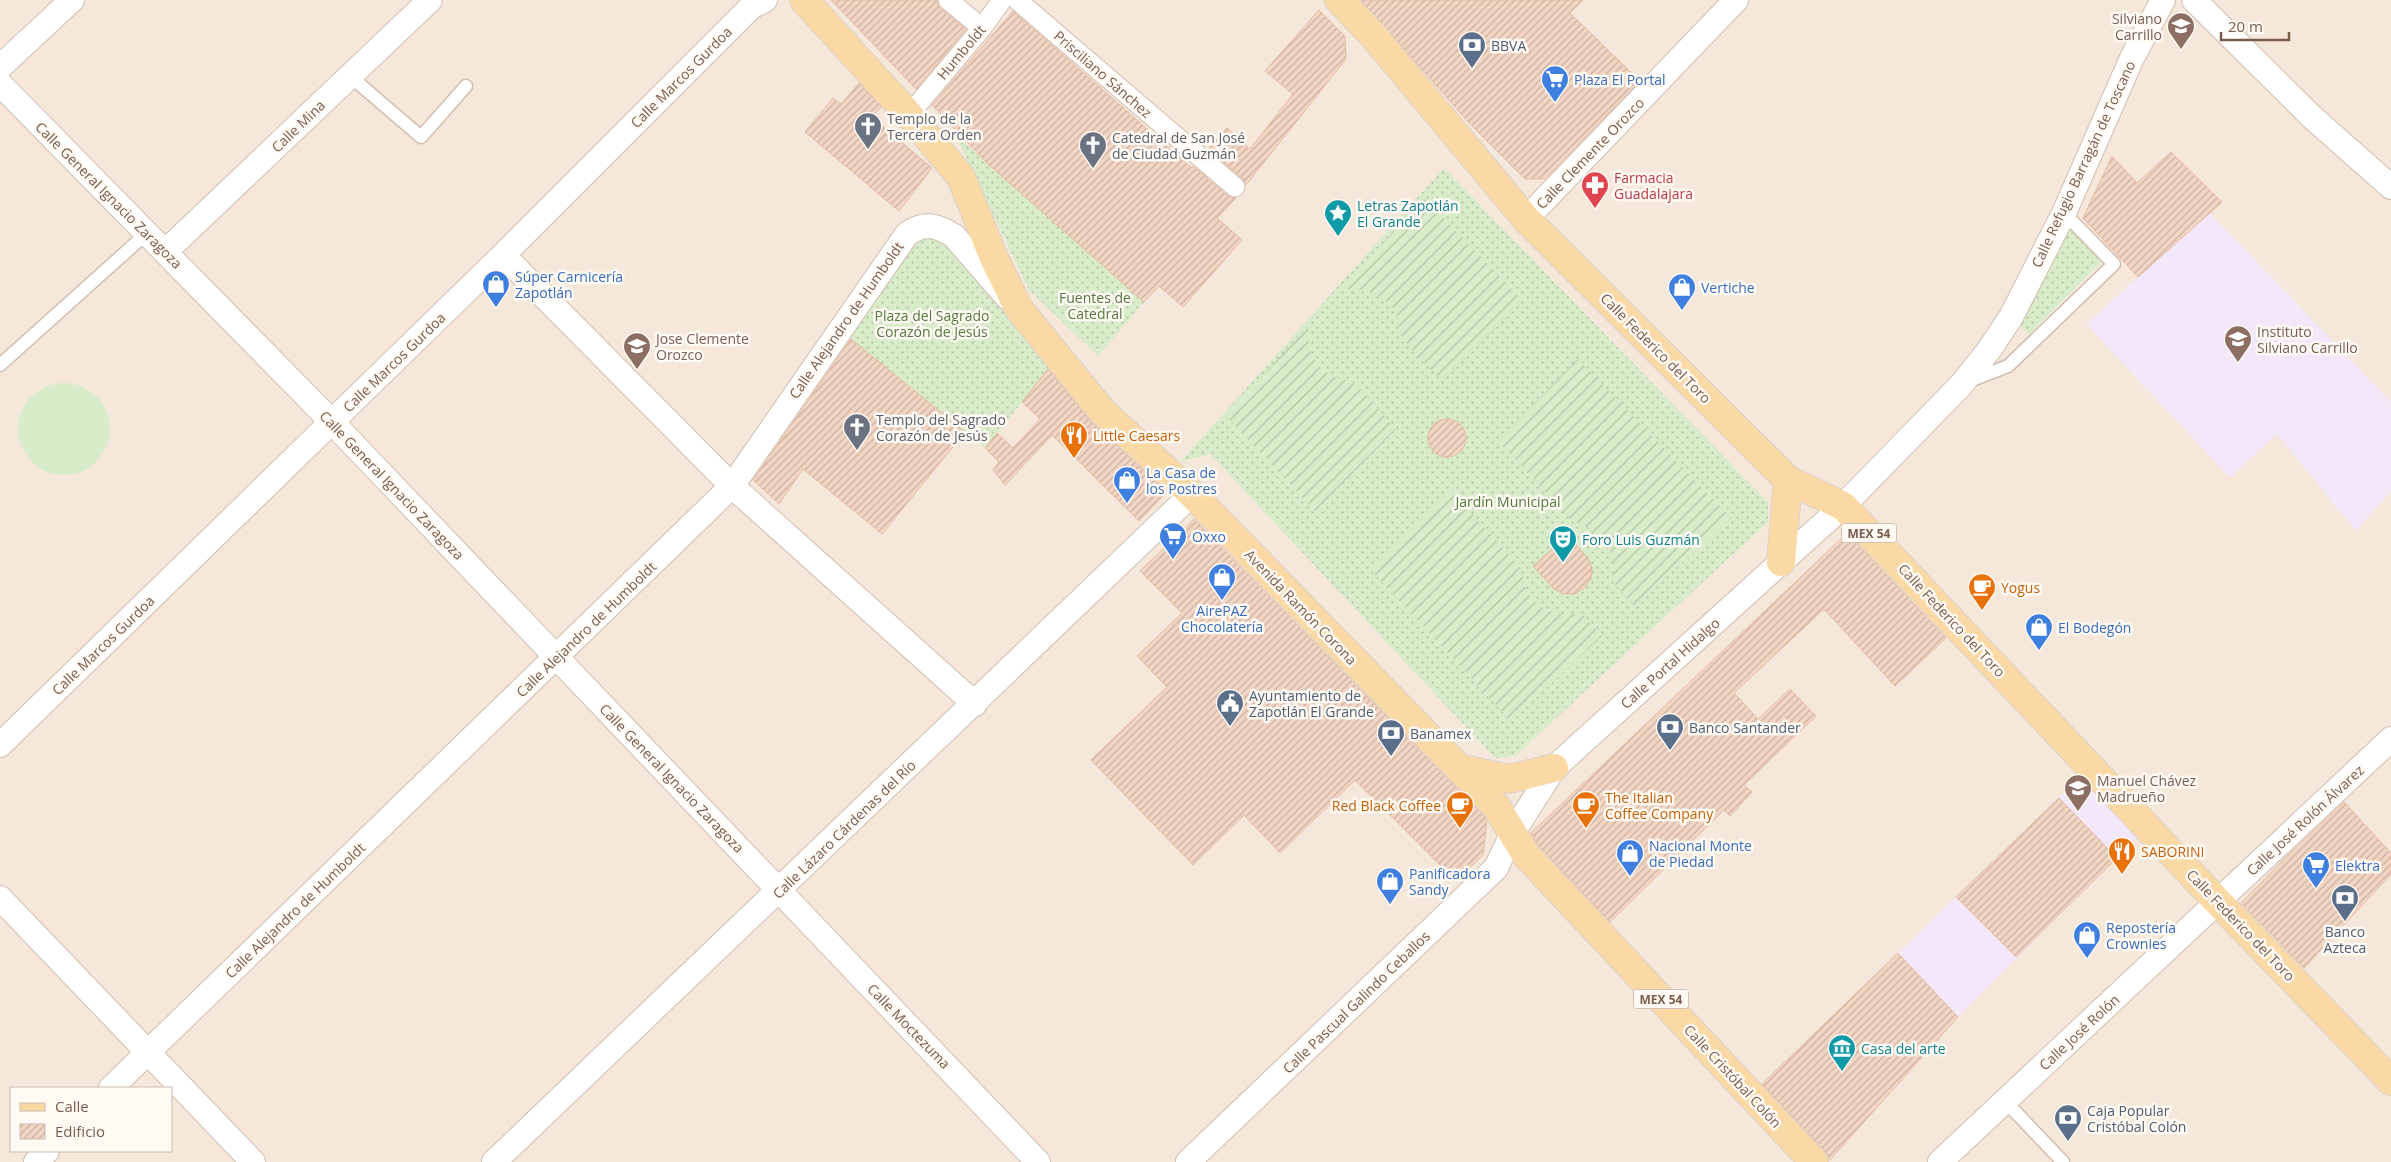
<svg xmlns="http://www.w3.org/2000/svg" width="2391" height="1162" viewBox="0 0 2391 1162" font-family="'Open Sans',sans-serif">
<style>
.residential{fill:#f5e8da;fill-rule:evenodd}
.education{fill:#f3e8fa}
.grass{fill:url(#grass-dots)}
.garden{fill:url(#garden-furrows)}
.pitch{fill:#d8ecc9}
.building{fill:url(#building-hatch);stroke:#e6bba3}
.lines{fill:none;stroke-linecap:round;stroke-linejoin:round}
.service-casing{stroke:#d1beb0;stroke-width:15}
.pedestrian-casing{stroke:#d1beb0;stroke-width:21}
.minor-casing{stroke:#d1beb0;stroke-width:26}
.primary-casing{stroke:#dad1cd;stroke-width:30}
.service{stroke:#fff;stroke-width:12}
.pedestrian{stroke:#fff;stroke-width:19}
.minor{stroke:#fff;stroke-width:24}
.primary{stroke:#fbd9a5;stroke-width:28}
.labels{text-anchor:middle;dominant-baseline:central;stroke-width:5;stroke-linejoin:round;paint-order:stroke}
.shield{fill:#fffaf3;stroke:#a28b7f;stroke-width:1}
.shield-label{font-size:12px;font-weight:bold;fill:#7a5c4d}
.education-label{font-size:14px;fill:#785e54;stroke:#fffaf3;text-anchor:start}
.service-label{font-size:14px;fill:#4e5e75;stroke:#fffaf3;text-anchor:start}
.street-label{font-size:14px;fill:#7a5c4d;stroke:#fffaf3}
.shop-label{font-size:14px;fill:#366cbe;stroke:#fffaf3;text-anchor:start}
.worship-label{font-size:14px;fill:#5b616d;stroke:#fffaf3;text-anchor:start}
.health-label{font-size:14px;fill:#be3a42;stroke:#fffaf3;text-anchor:start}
.culture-label{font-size:14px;fill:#0d838f;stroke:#fffaf3;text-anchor:start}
.park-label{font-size:14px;fill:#537a41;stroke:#fffaf3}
.food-label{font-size:14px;fill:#c56008;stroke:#fffaf3;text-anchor:start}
</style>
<defs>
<pattern id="grass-dots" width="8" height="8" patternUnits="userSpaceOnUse" patternTransform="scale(1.25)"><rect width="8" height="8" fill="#d8ecc9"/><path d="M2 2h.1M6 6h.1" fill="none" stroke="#b4c2a5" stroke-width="1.8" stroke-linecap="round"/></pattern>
<pattern id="garden-furrows" width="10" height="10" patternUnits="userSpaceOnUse" patternTransform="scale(1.25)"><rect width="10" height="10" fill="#d8ecc9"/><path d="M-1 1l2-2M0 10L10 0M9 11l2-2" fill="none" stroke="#b4c2a5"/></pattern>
<pattern id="building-hatch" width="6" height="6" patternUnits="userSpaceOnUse" patternTransform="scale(1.25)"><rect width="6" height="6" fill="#f3d5c3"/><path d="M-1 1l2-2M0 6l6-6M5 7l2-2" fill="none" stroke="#cab0a1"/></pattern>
</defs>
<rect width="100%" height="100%" fill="#fdf6ec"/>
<path class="residential" d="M0 0H2391V1162H0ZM11 1088H171V1151H11Z"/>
<path class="education" d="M2210 213 2391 402V491L2356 531 2277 434 2230 478 2086 324Z
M2080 777 2138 837 1958 1017 1898 953Z"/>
<path class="grass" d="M955 134 1144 302 1098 356 1029 290Z
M1444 168 1768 502V522L1515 756 1495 758 1210 454 1180 462Z
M2069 229 2102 261 2029 334 2018 323Z
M927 236 942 240 1054 363 985 448 846 335 912 242Z"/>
<path class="garden" d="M1424 198 1523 301 1443 381C1436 374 1403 342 1401 335 1398 330 1399 322 1397 316 1388 293 1363 288 1341 289Z
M1309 325C1306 348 1314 369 1337 378 1342 380 1351 380 1355 384 1370 397 1382 415 1396 429L1315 511 1226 416Z
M1578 359 1731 518 1635 606 1612 581C1620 550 1600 528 1572 521L1498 441Z
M1450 489 1520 567 1524 585 1530 597 1541 607 1556 613 1571 615 1580 612 1602 636 1511 721 1371 570Z"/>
<path class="pitch" d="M18 429a46 46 0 1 1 92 0a46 46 0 1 1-92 0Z"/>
<path class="building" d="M831 0H936L941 9 966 29 916 89Z
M1361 0H1583L1570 13 1640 81 1545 179H1525L1469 123Z
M1319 10 1345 36 1346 59 1246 185 1242 178 1208 149 1227 128 1250 149 1293 94 1265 71Z
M1013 11 1192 168 1193 166 1228 196 1236 198 1217 218 1242 240 1183 307 1159 286 1144 302 989 165 932 105Z
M859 83 881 107 872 117 932 168 899 211 805 132 833 98 841 104Z
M2171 152 2222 202 2138 277 2083 218 2112 156 2137 183Z
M851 339 965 432 882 534 803 469 779 504 753 480Z
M1048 369 1091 422 1167 492 1139 521 1052 435 1005 485 993 470 999 462 985 448 997 433 1013 448 1040 419 1022 402Z
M1428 438a19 19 0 1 1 38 0a19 19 0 1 1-38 0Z
M1194 519 1484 816 1487 821 1483 855 1456 881 1355 780 1280 853 1244 815 1193 865 1091 760 1167 687 1137 656 1182 613 1140 571Z
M1847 533 1946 638 1895 686 1824 609 1734 693 1758 719 1790 689 1816 716 1744 785 1752 792 1730 816 1724 810 1610 922 1538 845 1531 833Z
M1568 535 1589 560 1592 568 1591 579 1584 588 1575 594H1563L1554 589 1533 566Z
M2059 798 2117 858 2016 957 1956 897Z
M2344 802 2391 853V874L2304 968 2241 903 2288 855Z
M1898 953 1958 1017 1829 1161 1825 1151 1762 1084Z"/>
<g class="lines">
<g class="service-casing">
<path id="service" d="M350 76 421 137 466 86
M0 365 147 233
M1967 382 2008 366 2114 264 2064 213
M2005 1101 2063 1162"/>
</g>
<g class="pedestrian-casing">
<path id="pedestrian" d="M948 0 982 28
M1017 0 1235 187
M918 104 982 28 1002 0"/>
</g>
<g class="minor-casing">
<path id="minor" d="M2194 0 2312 117 2391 187
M0 67 72 0
M0 84 332 422 1038 1162
M1526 219 1736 0
M165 252 430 0
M503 255 732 486 975 704
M0 745 503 255 751 7 765 0
M0 898 253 1162
M111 1088 732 486 907 234C924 222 937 225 954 236L1007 297
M36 1162 47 1151
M494 1162 1192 494
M1188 1162 1496 868 1512 834 1554 768 1843 506 1962 384 1989 350 2011 317 2064 213 2132 58 2163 0
M1940 1162 2391 739"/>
</g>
<g class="primary-casing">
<path id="primary" d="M804 0 909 115 961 177 994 258 1019 309 1102 411 1192 494 1496 806 1526 855 1814 1162
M1339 0 1371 33 1526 219 1788 480 1843 506 2218 902 2391 1081
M1781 562 1788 480
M1458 768 1509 779 1554 768"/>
</g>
<use href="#service" class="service"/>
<use href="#pedestrian" class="pedestrian"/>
<use href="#minor" class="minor"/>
<use href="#primary" class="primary"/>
</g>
<defs>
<g id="university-pin" transform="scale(1.4375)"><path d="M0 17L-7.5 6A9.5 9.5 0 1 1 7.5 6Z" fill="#8d6e63" stroke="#fffaf3"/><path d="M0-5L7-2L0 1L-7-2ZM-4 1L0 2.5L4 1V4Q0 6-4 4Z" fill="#fff"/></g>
<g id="bank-pin" transform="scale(1.4375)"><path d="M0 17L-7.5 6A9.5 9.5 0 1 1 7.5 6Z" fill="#5c6f8a" stroke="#fffaf3"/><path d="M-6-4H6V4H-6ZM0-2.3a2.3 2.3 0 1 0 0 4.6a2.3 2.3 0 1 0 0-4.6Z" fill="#fff"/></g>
<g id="supermarket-pin" transform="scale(1.4375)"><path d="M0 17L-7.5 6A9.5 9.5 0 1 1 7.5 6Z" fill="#3f7fe0" stroke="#fffaf3"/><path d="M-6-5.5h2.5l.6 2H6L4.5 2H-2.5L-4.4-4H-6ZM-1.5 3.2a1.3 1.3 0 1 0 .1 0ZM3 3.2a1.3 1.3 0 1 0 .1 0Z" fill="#fff"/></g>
<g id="church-pin" transform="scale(1.4375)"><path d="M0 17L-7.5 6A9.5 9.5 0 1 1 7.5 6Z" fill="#6b7280" stroke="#fffaf3"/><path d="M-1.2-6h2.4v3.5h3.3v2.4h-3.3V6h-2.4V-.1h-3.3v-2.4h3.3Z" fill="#fff"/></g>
<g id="pharmacy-pin" transform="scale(1.4375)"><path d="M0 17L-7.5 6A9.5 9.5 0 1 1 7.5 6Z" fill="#e0444e" stroke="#fffaf3"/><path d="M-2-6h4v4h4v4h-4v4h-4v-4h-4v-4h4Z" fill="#fff"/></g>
<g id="sight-pin" transform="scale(1.4375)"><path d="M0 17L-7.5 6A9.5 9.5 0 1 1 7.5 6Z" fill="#0f9aa8" stroke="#fffaf3"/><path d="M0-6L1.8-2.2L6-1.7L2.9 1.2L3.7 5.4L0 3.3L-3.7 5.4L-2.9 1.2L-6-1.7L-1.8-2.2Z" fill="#fff"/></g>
<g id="shop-pin" transform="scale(1.4375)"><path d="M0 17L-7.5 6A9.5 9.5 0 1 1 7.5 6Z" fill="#3f7fe0" stroke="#fffaf3"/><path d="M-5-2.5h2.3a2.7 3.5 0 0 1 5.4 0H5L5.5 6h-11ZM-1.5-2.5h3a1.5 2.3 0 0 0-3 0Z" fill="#fff"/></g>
<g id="school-pin" transform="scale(1.4375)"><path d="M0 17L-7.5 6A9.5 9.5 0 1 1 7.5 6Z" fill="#8d6e63" stroke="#fffaf3"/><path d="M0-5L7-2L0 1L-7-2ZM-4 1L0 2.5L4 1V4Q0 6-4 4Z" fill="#fff"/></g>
<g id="restaurant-pin" transform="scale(1.4375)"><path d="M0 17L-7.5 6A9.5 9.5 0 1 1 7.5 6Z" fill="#e8710a" stroke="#fffaf3"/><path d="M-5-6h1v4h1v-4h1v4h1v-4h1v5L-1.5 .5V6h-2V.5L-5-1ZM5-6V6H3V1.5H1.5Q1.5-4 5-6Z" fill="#fff"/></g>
<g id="theatre-pin" transform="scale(1.4375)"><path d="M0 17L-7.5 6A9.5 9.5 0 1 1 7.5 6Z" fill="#0f9aa8" stroke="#fffaf3"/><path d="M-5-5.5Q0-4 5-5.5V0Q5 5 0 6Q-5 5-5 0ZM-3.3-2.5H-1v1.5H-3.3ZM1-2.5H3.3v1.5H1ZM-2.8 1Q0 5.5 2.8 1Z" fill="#fff"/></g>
<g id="cafe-pin" transform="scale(1.4375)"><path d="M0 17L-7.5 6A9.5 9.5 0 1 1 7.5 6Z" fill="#e8710a" stroke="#fffaf3"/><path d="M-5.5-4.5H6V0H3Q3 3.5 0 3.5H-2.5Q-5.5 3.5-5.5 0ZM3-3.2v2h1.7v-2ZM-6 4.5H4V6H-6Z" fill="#fff"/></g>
<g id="civic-pin" transform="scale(1.4375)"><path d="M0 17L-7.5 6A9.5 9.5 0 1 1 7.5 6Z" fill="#5c6f8a" stroke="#fffaf3"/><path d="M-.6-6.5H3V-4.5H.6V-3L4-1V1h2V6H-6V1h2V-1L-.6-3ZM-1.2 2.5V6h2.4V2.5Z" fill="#fff"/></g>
<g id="museum-pin" transform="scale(1.4375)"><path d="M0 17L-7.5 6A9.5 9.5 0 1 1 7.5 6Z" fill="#0f9aa8" stroke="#fffaf3"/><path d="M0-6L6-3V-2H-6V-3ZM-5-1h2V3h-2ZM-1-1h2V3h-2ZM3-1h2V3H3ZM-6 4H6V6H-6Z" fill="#fff"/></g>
</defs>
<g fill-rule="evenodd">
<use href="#university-pin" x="2181" y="26"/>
<use href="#bank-pin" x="1472" y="45"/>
<use href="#supermarket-pin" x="1555" y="79"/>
<use href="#church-pin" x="868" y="126"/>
<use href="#church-pin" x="1093" y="145"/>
<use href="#pharmacy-pin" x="1595" y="185"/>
<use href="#sight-pin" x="1338" y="213"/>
<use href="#shop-pin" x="496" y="284"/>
<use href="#shop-pin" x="1682" y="287"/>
<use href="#school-pin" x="2238" y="339"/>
<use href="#school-pin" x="637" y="346"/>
<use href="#church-pin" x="857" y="427"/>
<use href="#restaurant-pin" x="1074" y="435"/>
<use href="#shop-pin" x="1127" y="480"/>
<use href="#supermarket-pin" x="1173" y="536"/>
<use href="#theatre-pin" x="1563" y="539"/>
<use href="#shop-pin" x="1222" y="577"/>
<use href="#cafe-pin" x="1982" y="587"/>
<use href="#shop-pin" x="2039" y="627"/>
<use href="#civic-pin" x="1230" y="703"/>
<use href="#bank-pin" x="1670" y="727"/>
<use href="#bank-pin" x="1391" y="733"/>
<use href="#school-pin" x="2078" y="788"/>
<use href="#cafe-pin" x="1460" y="805"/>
<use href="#cafe-pin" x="1586" y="805"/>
<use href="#restaurant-pin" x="2122" y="851"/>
<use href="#shop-pin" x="1630" y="853"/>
<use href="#supermarket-pin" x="2316" y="865"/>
<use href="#shop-pin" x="1390" y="881"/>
<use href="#bank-pin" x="2345" y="898"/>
<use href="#shop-pin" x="2087" y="935"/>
<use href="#museum-pin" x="1842" y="1048"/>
<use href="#bank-pin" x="2068" y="1118"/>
</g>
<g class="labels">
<g class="shield">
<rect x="1841.5" y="523.5" width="55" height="19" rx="4"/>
<rect x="1633.5" y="989.5" width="55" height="19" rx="4"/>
</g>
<g class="shield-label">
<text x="1869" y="533">MEX 54</text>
<text x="1661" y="999">MEX 54</text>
</g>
<g class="education-label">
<text x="2162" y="18" text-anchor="end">Silviano<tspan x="2162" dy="16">Carrillo</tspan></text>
<text x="2257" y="331">Instituto<tspan x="2257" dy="16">Silviano Carrillo</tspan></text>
<text x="656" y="338">Jose Clemente<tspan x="656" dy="16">Orozco</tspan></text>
<text x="2097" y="780">Manuel Chávez<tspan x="2097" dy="16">Madrueño</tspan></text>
</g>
<g class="service-label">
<text x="1491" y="45">BBVA</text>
<text x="1249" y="695">Ayuntamiento de<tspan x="1249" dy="16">Zapotlán El Grande</tspan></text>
<text x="1689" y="727">Banco Santander</text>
<text x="1410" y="733">Banamex</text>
<text x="2345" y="931" text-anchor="middle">Banco<tspan x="2345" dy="16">Azteca</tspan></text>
<text x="2087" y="1110">Caja Popular<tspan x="2087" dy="16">Cristóbal Colón</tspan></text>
</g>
<g class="street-label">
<text transform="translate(961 52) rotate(-50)">Humboldt</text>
<text transform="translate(1103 74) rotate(41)">Prisciliano Sánchez</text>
<text transform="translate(681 77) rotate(-45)">Calle Marcos Gurdoa</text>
<text transform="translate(298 126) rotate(-44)">Calle Mina</text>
<text transform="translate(1590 153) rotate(-46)">Calle Clemente Orozco</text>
<text transform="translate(2083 164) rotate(-65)">Calle Refugio Barragán de Toscano</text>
<text transform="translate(109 195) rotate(45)">Calle General Ignacio Zaragoza</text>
<text transform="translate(846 320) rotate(-55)">Calle Alejandro de Humboldt</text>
<text transform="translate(1656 348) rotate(45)">Calle Federico del Toro</text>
<text transform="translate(394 362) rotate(-44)">Calle Marcos Gurdoa</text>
<text transform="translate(392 485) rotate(46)">Calle General Ignacio Zaragoza</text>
<text transform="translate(1301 607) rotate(46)">Avenida Ramón Corona</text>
<text transform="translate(1952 620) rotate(47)">Calle Federico del Toro</text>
<text transform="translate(586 629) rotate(-44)">Calle Alejandro de Humboldt</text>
<text transform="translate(103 645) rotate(-44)">Calle Marcos Gurdoa</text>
<text transform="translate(1670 663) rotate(-42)">Calle Portal Hidalgo</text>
<text transform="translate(672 778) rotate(46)">Calle General Ignacio Zaragoza</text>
<text transform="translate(2305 820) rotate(-43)">Calle José Rolón Álvarez</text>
<text transform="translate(844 829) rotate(-44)">Calle Lázaro Cárdenas del Río</text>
<text transform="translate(295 910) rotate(-44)">Calle Alejandro de Humboldt</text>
<text transform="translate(2241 925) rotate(46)">Calle Federico del Toro</text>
<text transform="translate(1356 1002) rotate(-44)">Calle Pascual Galindo Ceballos</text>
<text transform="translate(909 1026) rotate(46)">Calle Moctezuma</text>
<text transform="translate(2079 1032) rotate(-43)">Calle José Rolón</text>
<text transform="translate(1733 1076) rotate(47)">Calle Cristóbal Colón</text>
</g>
<g class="shop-label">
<text x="1574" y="79">Plaza El Portal</text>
<text x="515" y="276">Súper Carnicería<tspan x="515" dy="16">Zapotlán</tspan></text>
<text x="1701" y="287">Vertiche</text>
<text x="1146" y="472">La Casa de<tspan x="1146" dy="16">los Postres</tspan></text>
<text x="1192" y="536">Oxxo</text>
<text x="1222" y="610" text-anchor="middle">AirePAZ<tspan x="1222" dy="16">Chocolatería</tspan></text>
<text x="2058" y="627">El Bodegón</text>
<text x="1649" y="845">Nacional Monte<tspan x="1649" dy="16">de Piedad</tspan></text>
<text x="2335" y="865">Elektra</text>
<text x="1409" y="873">Panificadora<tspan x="1409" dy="16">Sandy</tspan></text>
<text x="2106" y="927">Repostería<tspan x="2106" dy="16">Crownies</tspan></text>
</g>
<g class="worship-label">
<text x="887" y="118">Templo de la<tspan x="887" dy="16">Tercera Orden</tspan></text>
<text x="1112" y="137">Catedral de San José<tspan x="1112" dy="16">de Ciudad Guzmán</tspan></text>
<text x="876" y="419">Templo del Sagrado<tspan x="876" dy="16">Corazón de Jesús</tspan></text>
</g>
<g class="health-label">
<text x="1614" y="177">Farmacia<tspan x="1614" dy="16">Guadalajara</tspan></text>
</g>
<g class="culture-label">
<text x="1357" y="205">Letras Zapotlán<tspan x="1357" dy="16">El Grande</tspan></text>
<text x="1582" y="539">Foro Luis Guzmán</text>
<text x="1861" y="1048">Casa del arte</text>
</g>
<g class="park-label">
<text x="1095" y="297">Fuentes de<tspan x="1095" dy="16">Catedral</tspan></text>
<text x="932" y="315">Plaza del Sagrado<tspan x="932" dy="16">Corazón de Jesús</tspan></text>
<text x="1508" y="501">Jardín Municipal</text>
</g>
<g class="food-label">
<text x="1093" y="435">Little Caesars</text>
<text x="2001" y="587">Yogus</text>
<text x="1605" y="797">The Italian<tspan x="1605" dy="16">Coffee Company</tspan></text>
<text x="1441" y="805" text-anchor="end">Red Black Coffee</text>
<text x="2141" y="851">SABORINI</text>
</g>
</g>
<rect x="10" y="1087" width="162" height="65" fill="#fffaf3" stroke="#cabbb1"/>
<rect x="20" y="1103" width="25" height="8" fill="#fbd9a5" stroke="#cabbb1"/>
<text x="55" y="1112" font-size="15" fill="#7a5c4d">Calle</text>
<rect x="20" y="1124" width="25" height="15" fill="url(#building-hatch)" stroke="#cabbb1"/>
<text x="55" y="1137" font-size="15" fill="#7a5c4d">Edificio</text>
<path d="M2221 32v8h68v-8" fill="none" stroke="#7a5c4d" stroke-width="2.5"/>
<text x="2228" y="32" font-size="15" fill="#7a5c4d" stroke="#fffaf3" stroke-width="4" paint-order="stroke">20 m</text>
</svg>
